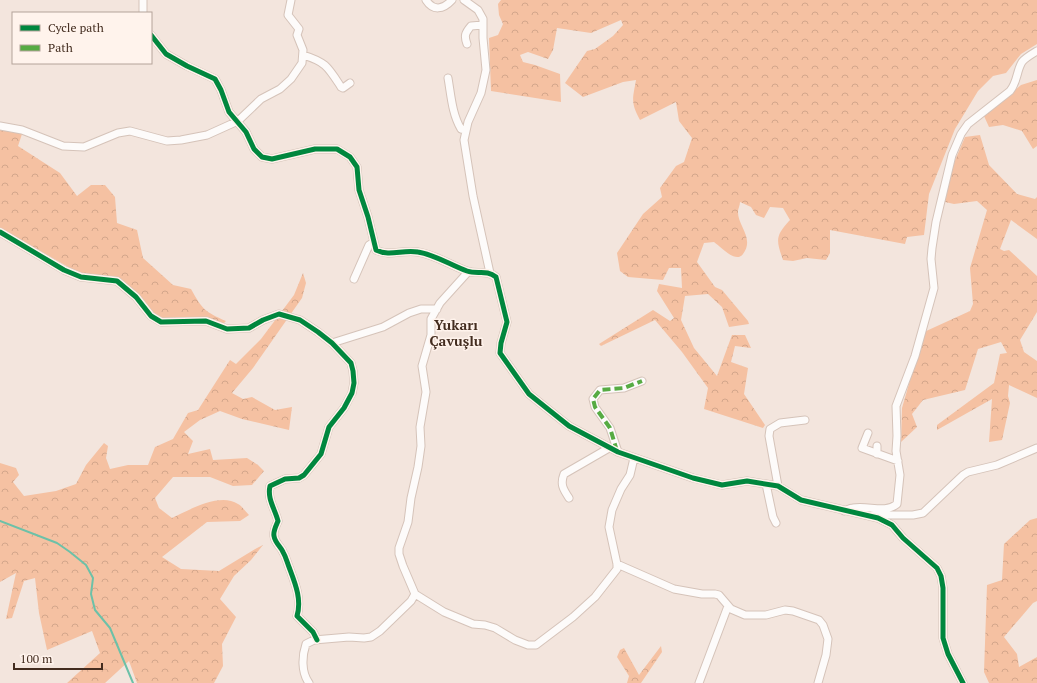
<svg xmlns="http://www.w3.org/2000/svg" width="1037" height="683" viewBox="0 0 1037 683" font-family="'PT Serif',serif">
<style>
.forest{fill:url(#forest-crowns)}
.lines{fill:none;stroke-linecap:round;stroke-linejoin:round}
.stream{stroke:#6cc1a8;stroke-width:2}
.minor-casing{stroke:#d5c3b9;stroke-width:9}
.minor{stroke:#fdfbfa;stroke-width:7}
.quiet{stroke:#56ab43;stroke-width:4;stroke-dasharray:8 4;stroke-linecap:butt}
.cycleway-casing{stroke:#fff3ec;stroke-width:8}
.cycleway{stroke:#00873e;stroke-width:5}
.labels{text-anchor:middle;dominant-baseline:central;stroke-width:3;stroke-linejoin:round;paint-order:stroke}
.quarter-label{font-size:14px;font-weight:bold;fill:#432c1f;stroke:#fff3ec}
</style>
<defs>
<pattern id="forest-crowns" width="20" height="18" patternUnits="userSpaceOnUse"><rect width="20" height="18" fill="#f5c1a2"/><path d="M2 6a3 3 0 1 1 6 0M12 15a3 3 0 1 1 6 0" fill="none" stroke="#d3a68b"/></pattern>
</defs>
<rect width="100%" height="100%" fill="#f3e5dd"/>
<path class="forest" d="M501 0H1037V44L1021 54 1006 73 993 76 978 91 955 129 929 194 924 235 907 237 905 244 830 230V253L826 260 807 258 793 261 783 260C776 240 775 236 790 220L783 208 770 207 764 218 756 215 751 207 740 202C740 205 738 209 738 211 737 225 755 238 743 254 736 264 721 247 714 242L704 243 697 262 715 287 722 290 748 321 749 324 729 327 722 307 708 294 685 296 681 320 694 348 717 376 732 335H745L751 348 735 346 731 362 748 368 744 394 765 425 763 428 704 409 708 388 682 352 655 320 601 346 599 344 653 310 670 321 674 318 657 291 659 284 682 288 681 268H669L663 280 628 277 620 271 617 253 643 214 662 197 660 188 676 166 684 162 692 138 679 121 676 102 640 120C630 102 633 98 636 80L623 82 583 97 565 83 587 51 595 49 613 36 623 25 621 20 591 33 557 28 553 50 548 59 528 52 520 55 523 62 535 65 560 74 561 102 491 91 489 38 498 35 503 24 499 15 498 4Z
M1037 80V146L1033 149 1022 131 1003 125 989 127 984 116 1021 85Z
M0 129 22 134 18 146 60 173 77 196 91 185H105L115 197 117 223 137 230 143 258 173 285 191 289C202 309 205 312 226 321L223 324 165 319 151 312 134 291 118 278 86 275 77 272 0 228Z
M980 135 989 165 1017 194 1035 199 1037 197V239L1011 220 1000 249 1004 251 1009 250 1037 276V312L1020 340 1024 352 1037 361V398L1009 385 1008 396 1010 403 1002 440 989 442 992 399 937 430V425L994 383 1000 354 1007 353 1001 342 978 349 965 390 923 400 912 414 917 427 901 442 902 408 924 332 970 311 973 304 970 268 987 210 977 201 954 204 945 202 953 165 965 137Z
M303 273 306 283 302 298 253 368 232 393 243 399 252 397 275 410 292 407 289 430 242 419 220 411 200 420 184 432 193 441 188 454 210 449 213 460 247 458 258 465 264 471 252 485 233 486 210 477H173L155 498 159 508 172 518C189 510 220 492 238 504 242 506 245 511 249 515L240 521 207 522 162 557 181 569 219 571 257 548 263 545 251 560 234 576 220 599 236 617 222 644 223 666 214 683H137L129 661 105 683H67L100 653 92 631 47 650 39 613 35 578 24 581 12 618 6 619 16 573 0 582V463L16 468 19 475 13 482 24 496 56 491 76 484 86 465 104 443 108 446 106 458 110 469 128 465H148L155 447 173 439 188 413 198 410 230 360 236 364 261 339 294 295Z
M1037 518V601L1033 603 1004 637 1017 654 1019 667 1037 657V683H989L984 672 987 585 1002 580 1004 544 1030 520Z
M661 646 662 652 641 683H627L629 676 617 657 620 650 624 648 639 675Z"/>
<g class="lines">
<path class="stream" d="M0 521 57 543 70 552 86 565 93 578 91 594 95 610 110 628 133 683"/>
<g class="minor-casing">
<path id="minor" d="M426 0C433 11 443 10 452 0
M464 0 478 10 483 19V38L486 70 481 93 468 122 464 140 473 196 490 273
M143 13V0
M151 35 166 54 187 66 215 79 221 90 229 112 246 132 254 149 262 157 272 159 315 149H337L350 157 357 167 359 190 368 217 376 250C390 257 403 249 418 252 436 255 450 265 467 271 478 275 486 269 496 277L507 322 501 343 500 353 529 394 569 426 618 452 693 478 722 485 747 481 778 486 801 500 878 518 892 525 903 538 937 568 941 576 943 588V638L948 654 963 683
M467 44C464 36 465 33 471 26L483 25
M303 55C326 62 328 67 341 87L343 88 350 83
M448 78C451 95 452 114 461 129L466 130
M0 126 22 130 63 146 84 147 118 133 130 131 167 141 181 140 207 135 238 121 261 99 280 89 291 79 302 63 303 50 297 35 299 29 288 15 291 0
M0 232 64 270 81 277 117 281 136 297 151 316 161 322 206 321 227 329 249 328 263 320 279 314 300 320 318 332 332 343 351 363 353 371 354 383 352 393 344 408 329 427 321 454 304 475 299 478 285 479 270 486C267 499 275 509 278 521 276 526 273 531 274 536 275 543 281 547 283 552 286 557 287 562 289 567 295 583 302 599 297 616L313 632 317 640
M468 272 440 303 431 319V335L422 366 426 392 420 427 421 446 418 467 411 498 408 522 399 548V554L403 566 415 594 444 612 473 624 485 625 495 628 515 640 528 645H536L573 617 595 597 617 569V564L609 527 612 510 621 489 630 475 634 458
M354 279 369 245 374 242
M332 343 383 327 409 313 421 309H437
M868 433 862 448 898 461
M877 446V454
M618 452 610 428 595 407 593 399 600 390 624 388 642 381
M766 484 773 517 776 523
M778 486 769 436 770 429 780 423 805 420
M569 498C563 489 560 484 564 474L609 448
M844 511C847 510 850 508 853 508 868 505 885 514 897 504L900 475 896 451 897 436 896 406 915 356 934 288 931 259 932 248 936 222 952 155 961 134 968 124 1010 91C1018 81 1016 72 1022 62 1025 58 1032 54 1037 51
M873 515H913L923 513 963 475 968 472 997 465 1037 448
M617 564 674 589 702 594H715L719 595 731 609 745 615H766L785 610 793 611 819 620 823 625 828 639 826 655 818 683
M309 683C301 672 302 656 306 644L314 640 349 637 364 638 371 637 380 631 411 601 415 594
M699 683 728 606"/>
</g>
<use href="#minor" class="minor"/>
<path class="quiet" d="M617 451 610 428 595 407 593 399 600 390 624 388 642 381"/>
<g class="cycleway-casing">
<path id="cycleway" d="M151 35 166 54 187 66 215 79 221 90 229 112 246 132 254 149 262 157 272 159 315 149H337L350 157 357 167 359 190 368 217 376 250C390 257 403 249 418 252 436 255 450 265 467 271 478 275 486 269 496 277L507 322 501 343 500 353 529 394 569 426 618 452 693 478 722 485 747 481 778 486 801 500 878 518 892 525 903 538 937 568 941 576 943 588V638L948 654 963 683
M0 232 64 270 81 277 117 281 136 297 151 316 161 322 206 321 227 329 249 328 263 320 279 314 300 320 318 332 332 343 351 363 353 371 354 383 352 393 344 408 329 427 321 454 304 475 299 478 285 479 270 486C267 499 275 509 278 521 276 526 273 531 274 536 275 543 281 547 283 552 286 557 287 562 289 567 295 583 302 599 297 616L313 632 317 640"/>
</g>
<use href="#cycleway" class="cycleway"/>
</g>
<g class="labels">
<g class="quarter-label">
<text x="456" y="324">Yukarı<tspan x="456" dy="16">Çavuşlu</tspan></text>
</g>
</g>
<rect x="12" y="12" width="140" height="52" fill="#fff3ec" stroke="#b4a39a"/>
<rect x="20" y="25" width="20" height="6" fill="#00873e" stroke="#b4a39a"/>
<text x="48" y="32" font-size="12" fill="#432c1f">Cycle path</text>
<rect x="20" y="45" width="20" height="6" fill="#56ab43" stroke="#b4a39a"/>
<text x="48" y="52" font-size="12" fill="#432c1f">Path</text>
<path d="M14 663v6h88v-6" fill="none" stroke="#432c1f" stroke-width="2"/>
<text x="20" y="663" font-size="12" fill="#432c1f" stroke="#fff3ec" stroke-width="3" paint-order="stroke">100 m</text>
</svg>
